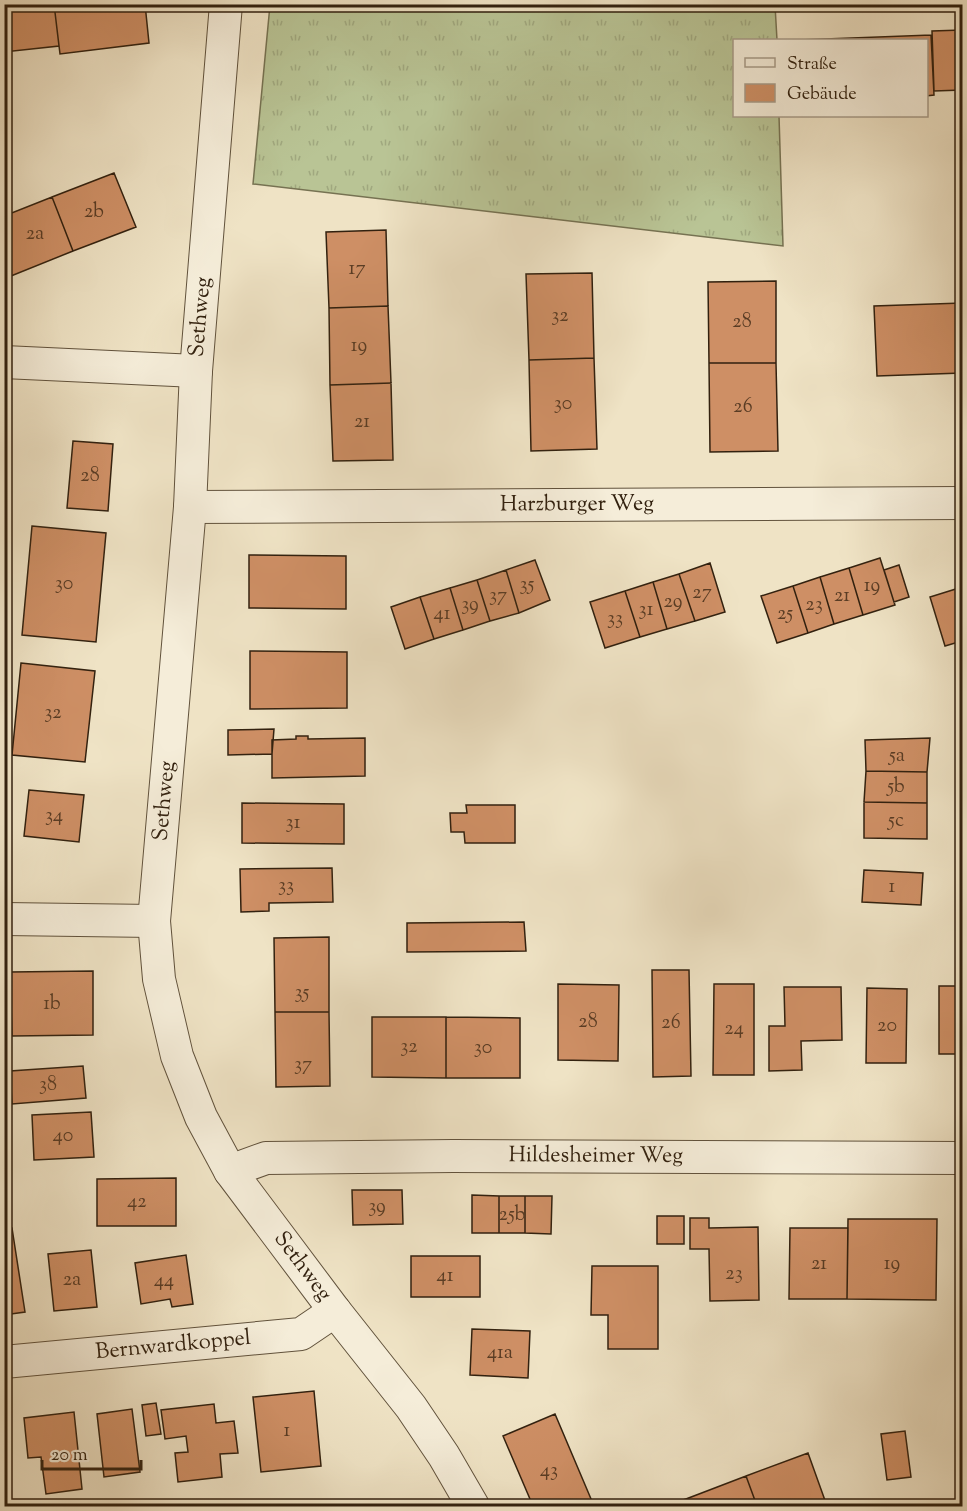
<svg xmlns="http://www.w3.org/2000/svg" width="967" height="1511" viewBox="0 0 967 1511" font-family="'Sorts Mill Goudy',serif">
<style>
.grass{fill:url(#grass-tufts);stroke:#767252;stroke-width:1.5}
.building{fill:#ce8f65;stroke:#32210f;stroke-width:1.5}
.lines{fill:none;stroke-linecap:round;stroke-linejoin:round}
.street-casing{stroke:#61523c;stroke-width:34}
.street{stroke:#f5edd9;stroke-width:32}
.labels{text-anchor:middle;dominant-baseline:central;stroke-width:6;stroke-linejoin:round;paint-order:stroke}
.number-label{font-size:20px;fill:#593c24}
.street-label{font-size:22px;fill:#32210f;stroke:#f5edd9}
</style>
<defs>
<pattern id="grass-tufts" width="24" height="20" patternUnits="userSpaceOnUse" patternTransform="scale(1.5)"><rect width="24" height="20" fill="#b9c495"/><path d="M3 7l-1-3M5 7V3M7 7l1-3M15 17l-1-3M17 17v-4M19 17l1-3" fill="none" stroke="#a0a87f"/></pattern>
</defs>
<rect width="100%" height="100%" fill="#efe3c5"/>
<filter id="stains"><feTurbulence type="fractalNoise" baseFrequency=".00333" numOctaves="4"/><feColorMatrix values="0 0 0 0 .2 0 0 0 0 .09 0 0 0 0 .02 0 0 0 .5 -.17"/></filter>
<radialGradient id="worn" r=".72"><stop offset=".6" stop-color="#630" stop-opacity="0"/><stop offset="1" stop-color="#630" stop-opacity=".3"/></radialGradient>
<path class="grass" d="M270 5H775L777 40H734V116H779L783 246 253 184Z"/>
<path class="building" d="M4 4H54L59 46 4 52Z
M54 4H145L149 43 60 54Z
M962 30V90L934 91 932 31Z
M931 35 934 95 926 96V40H798Z
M114 173 136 227 73 251 52 197Z
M52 197 73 251 11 276 4 259V216Z
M386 230 388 306 329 308 326 232Z
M592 273 594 358 529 360 526 274Z
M776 281V363H709L708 282Z
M962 303V373L877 376 874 306Z
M388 306 391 383 330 385 329 308Z
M594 358 597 449 531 451 529 360Z
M709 363H776L778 451 710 452Z
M391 383 393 460 333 461 330 385Z
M73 441 113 444 108 511 67 508Z
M32 526 106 533 96 642 22 635Z
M249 555 346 556V609L249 608Z
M880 558 895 605 863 615 849 568Z
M535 560 550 600 519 613 506 570Z
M710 563 725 612 695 621 679 574Z
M899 565 909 597 894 602 884 570Z
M849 568 863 615 834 624 820 577Z
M506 570 519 613 490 621 477 580Z
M679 574 695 621 667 629 653 582Z
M820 577 834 624 808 633 793 586Z
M477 580 490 621 463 630 450 588Z
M653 582 667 629 640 637 625 591Z
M793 586 808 633 777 643 761 596Z
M450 588 463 630 434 639 420 597Z
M959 588 962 598V641L945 646 930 597Z
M625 591 640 637 605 648 590 602Z
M420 597 434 639 405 649 391 607Z
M250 651 347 652V708L250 709Z
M21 663 95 671 85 762 12 755Z
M274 729 272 754 228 755V730Z
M296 736H308V739L365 738V776L272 778V740L296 739Z
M930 738 927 772 866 771 865 740Z
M866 771 927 772V803L864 802Z
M29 790 84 795 79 842 24 836Z
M864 802 927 803V839L864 838Z
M242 803 344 804V844L242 843Z
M466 805H515V843H465L464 832H451L450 813H467Z
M332 868 333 902 269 903V911L241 912 240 869Z
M864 870 923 873 921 905 862 902Z
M524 922 526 951 407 952V923Z
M329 937V1012H275L274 938Z
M652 970H689L691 1076 653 1077Z
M93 971V1035L12 1036 10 972Z
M558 984 619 985 618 1061 558 1060Z
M714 984H754V1075H713Z
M939 986H962V1054H939Z
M784 987H841L842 1040 801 1041 802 1070 769 1071V1026H785Z
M867 988 907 989 906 1063H866Z
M275 1012H329L330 1086 276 1087Z
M372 1017H446V1078L372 1077Z
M446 1017 520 1018V1078H446Z
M83 1066 86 1098 12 1104 10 1071Z
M91 1112 94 1157 34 1160 32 1115Z
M176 1178V1226H97V1179Z
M352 1190H402L403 1224 353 1225Z
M472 1195 499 1196V1233H472Z
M499 1196H525V1233H499Z
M525 1196H552L551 1234 525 1233Z
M657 1216H684V1244H657Z
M690 1218H709V1228L758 1227 759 1300 710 1301 709 1249H690Z
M848 1219H937L936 1300 847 1299Z
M12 1228 25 1312 4 1315V1229Z
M790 1228H848L847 1299H789Z
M91 1250 97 1307 54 1311 48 1254Z
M186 1255 193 1304 172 1307 170 1299 141 1304 135 1263Z
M411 1256H480V1297H411Z
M592 1266H658V1349H608V1315H591Z
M472 1329 530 1331 528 1378 470 1375Z
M314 1391 321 1466 261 1472 253 1397Z
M156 1403 161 1434 146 1436 142 1405Z
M214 1404 216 1423 234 1421 238 1453 220 1454 222 1477 178 1482 175 1453 188 1452 186 1436 165 1439 161 1410Z
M132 1409 140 1472 104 1477 97 1414Z
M74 1412 82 1489 46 1494 41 1457 28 1458 24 1418Z
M555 1414 594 1506H533L503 1436Z
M905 1431 911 1477 887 1480 881 1434Z
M808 1453 827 1506H757L746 1476Z
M746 1476 757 1506H689L686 1499Z
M686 1499 689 1506H664Z"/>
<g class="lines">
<g class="street-casing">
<g id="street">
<path id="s1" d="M226 4 196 371 190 507 154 921 159 979 177 1056 201 1117 230 1171 335 1311 411 1407 444 1456 473 1506"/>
<path d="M4 362 196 371"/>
<path id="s2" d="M190 507 962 503"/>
<path d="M4 919 154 921"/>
<path id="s3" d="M230 1171 266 1158 453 1156 962 1158"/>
<path id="s4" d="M4 1362 301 1334 335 1311"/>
</g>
</g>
<use href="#street" class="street"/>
</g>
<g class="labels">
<g class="number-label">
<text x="94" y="212">2b</text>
<text x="35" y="234">2a</text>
<text x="357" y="269">17</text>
<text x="560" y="316">32</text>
<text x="742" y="322">28</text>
<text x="359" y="346">19</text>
<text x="563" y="404">30</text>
<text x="743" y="407">26</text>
<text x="362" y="422">21</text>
<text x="90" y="476">28</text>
<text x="64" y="584">30</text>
<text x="527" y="585">35</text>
<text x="872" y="586">19</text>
<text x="702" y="593">27</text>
<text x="498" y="596">37</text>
<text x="842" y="596">21</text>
<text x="673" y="602">29</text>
<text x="470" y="605">39</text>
<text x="814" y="605">23</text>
<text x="646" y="610">31</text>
<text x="442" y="614">41</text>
<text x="785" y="614">25</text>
<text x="615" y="619">33</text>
<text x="53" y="713">32</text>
<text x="897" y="756">5a</text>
<text x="896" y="787">5b</text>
<text x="54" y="816">34</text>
<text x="896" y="821">5c</text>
<text x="293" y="823">31</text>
<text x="286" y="886">33</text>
<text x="892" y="887">1</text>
<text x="302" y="993">35</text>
<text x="52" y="1004">1b</text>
<text x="588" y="1022">28</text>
<text x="671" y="1023">26</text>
<text x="887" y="1026">20</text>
<text x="734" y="1029">24</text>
<text x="409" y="1047">32</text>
<text x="483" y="1048">30</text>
<text x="303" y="1065">37</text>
<text x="48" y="1085">38</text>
<text x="63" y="1136">40</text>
<text x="137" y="1202">42</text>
<text x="377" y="1207">39</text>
<text x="512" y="1215">25b</text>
<text x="819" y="1264">21</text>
<text x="892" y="1264">19</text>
<text x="734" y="1274">23</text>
<text x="445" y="1276">41</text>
<text x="72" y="1280">2a</text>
<text x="164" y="1281">44</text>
<text x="500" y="1353">41a</text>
<text x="287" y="1431">1</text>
<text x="549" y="1471">43</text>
</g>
<g class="street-label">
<text transform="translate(201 317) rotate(-85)">Sethweg</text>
<text stroke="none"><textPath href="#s2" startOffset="387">Harzburger Weg</textPath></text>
<text transform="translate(165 801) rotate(-85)">Sethweg</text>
<text stroke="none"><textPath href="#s3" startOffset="368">Hildesheimer Weg</textPath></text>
<text stroke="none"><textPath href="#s1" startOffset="1304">Sethweg</textPath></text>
<text stroke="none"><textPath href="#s4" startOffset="170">Bernwardkoppel</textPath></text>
</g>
</g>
<rect width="967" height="1511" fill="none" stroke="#efe3c5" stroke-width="24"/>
<rect x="6" y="6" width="955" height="1499" fill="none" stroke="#32210f" stroke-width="3"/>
<rect x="12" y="12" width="943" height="1487" fill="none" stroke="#32210f" stroke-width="1.5"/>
<rect x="733" y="39" width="195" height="78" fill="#f5edd9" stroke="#a79b88" stroke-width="1.5"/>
<rect x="745" y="58" width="30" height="9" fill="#f5edd9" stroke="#a79b88" stroke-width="1.5"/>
<text x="787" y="69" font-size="18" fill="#32210f">Straße</text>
<rect x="745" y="84" width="30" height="18" fill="#ce8f65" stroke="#a79b88" stroke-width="1.5"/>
<text x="787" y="99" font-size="18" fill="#32210f">Gebäude</text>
<path d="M42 1460v9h99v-9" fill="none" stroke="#32210f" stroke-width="3"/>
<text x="51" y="1460" font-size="18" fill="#32210f" stroke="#f5edd9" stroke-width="4.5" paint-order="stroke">20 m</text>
<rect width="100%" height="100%" filter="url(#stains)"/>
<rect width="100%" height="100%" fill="url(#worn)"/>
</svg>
